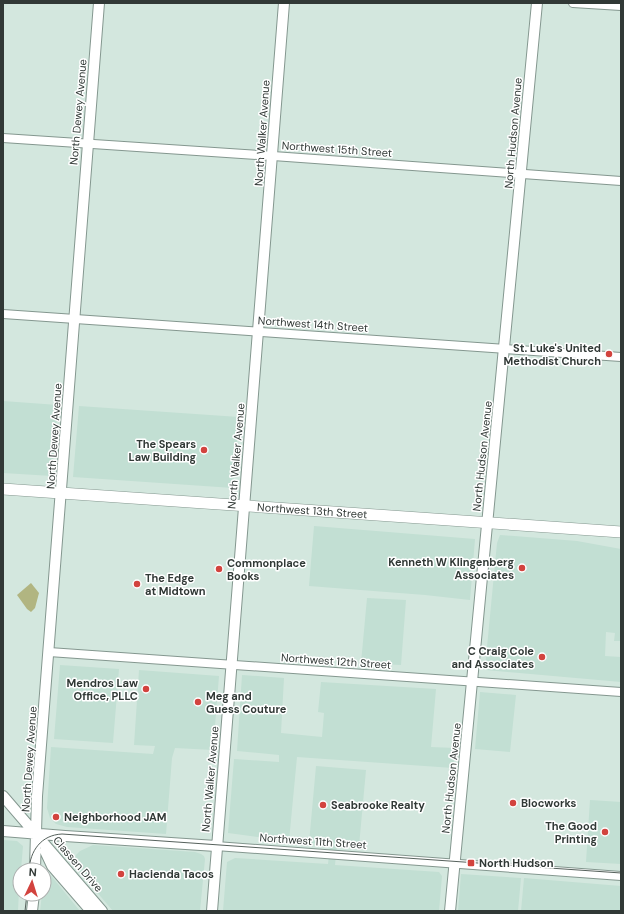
<svg xmlns="http://www.w3.org/2000/svg" width="624" height="914" viewBox="0 0 624 914" font-family="'DM Sans',sans-serif">
<style>
.built{fill:#c2dfd3}
.green{fill:#b1b581}
.lines{fill:none;stroke-linecap:round;stroke-linejoin:round}
.minor-casing{stroke:#84978f;stroke-width:10}
.tertiary-casing{stroke:#84978f;stroke-width:12}
.secondary-casing{stroke:#84978f;stroke-width:12}
.minor{stroke:#fff;stroke-width:8}
.tertiary{stroke:#fff;stroke-width:10}
.secondary{stroke:#fff;stroke-width:11}
.tram{stroke:#56615c;stroke-width:1}
.poi-dot{fill:#d2433e;stroke:#fff;stroke-width:1.5}
.labels{text-anchor:middle;dominant-baseline:central;stroke-width:3;stroke-linejoin:round;paint-order:stroke}
.street-label{font-size:11px;fill:#313936;stroke:#fff}
.poi-label{font-size:11px;font-weight:bold;fill:#313936;stroke:#fff;text-anchor:start}
</style>
<rect width="100%" height="100%" fill="#d3e7de"/>
<path class="built" d="M3 401 58 405 52 476 3 473Z
M79 406 239 417 233 488 73 477Z
M314 526 475 539 470 600 425 595 309 586Z
M500 535 577 541 621 549V641H614L615 633 606 632 605 656 621 657V682L486 670 485 668 497 543Z
M367 598 406 600 401 665 361 663Z
M60 665 119 669 113 743 54 739Z
M139 670 219 676 213 750 175 748 172 758 166 834 67 827 56 824 50 818 47 808 51 747 153 754 155 746 134 745Z
M242 675 284 678 281 733 322 737 324 713 318 712 321 682 436 689 431 747 455 748 453 768 297 757 289 841 228 833 234 759 279 762V755L237 751Z
M480 692 516 695 510 752 475 749Z
M316 766 366 770 359 846 337 845 335 865 439 872 442 876 439 911H223L227 862 235 858 328 864 330 844 309 843Z
M590 800 621 802V864L586 862Z
M3 840 17 841 23 846 21 870H20L18 911H3Z
M93 845 195 852 201 854 204 856 205 859 200 911H113L78 870 75 859 76 855 80 851Z
M45 871 48 872 80 911H40L42 894H44V872Z
M461 874 521 878 518 911H458Z
M524 878 621 886V911H521Z"/>
<path class="green" d="M31 583 39 593 35 608 31 612 27 609 17 595Z"/>
<g class="lines">
<g class="minor-casing">
<path id="minor" d="M573 3 621 6
M3 138 273 156 621 181
M3 314 621 357
M49 652 621 692
M216 846 621 876"/>
</g>
<g class="tertiary-casing">
<path id="tertiary" d="M3 796C36 834 69 873 102 911
M3 831 65 836 216 846
M45 851 52 866 91 911
M35 870 37 796 99 3
M32 911 34 894
M212 911 284 3
M450 911 537 3"/>
</g>
<g class="secondary-casing">
<g id="secondary">
<path id="s1" d="M3 489 621 532"/>
</g>
</g>
<use href="#minor" class="minor"/>
<use href="#tertiary" class="tertiary"/>
<use href="#secondary" class="secondary"/>
<path class="tram" d="M29 870C30 851 41 835 62 834L621 873
M25 911 27 894"/>
</g>
<g class="poi-dot">
<circle cx="609" cy="354" r="4"/>
<circle cx="204" cy="450" r="4"/>
<circle cx="522" cy="568" r="4"/>
<circle cx="219" cy="569" r="4"/>
<circle cx="137" cy="584" r="4"/>
<circle cx="542" cy="657" r="4"/>
<circle cx="146" cy="689" r="4"/>
<circle cx="198" cy="702" r="4"/>
<circle cx="513" cy="803" r="4"/>
<circle cx="323" cy="805" r="4"/>
<circle cx="56" cy="817" r="4"/>
<circle cx="605" cy="832" r="4"/>
<rect x="467" y="859" width="8" height="8" rx="2"/>
<circle cx="121" cy="874" r="4"/>
</g>
<g class="labels">
<g class="street-label">
<text transform="translate(78 112) rotate(-85)">North Dewey Avenue</text>
<text transform="translate(262 133) rotate(-86)">North Walker Avenue</text>
<text transform="translate(513 133) rotate(-85)">North Hudson Avenue</text>
<text transform="translate(337 149) rotate(4)">Northwest 15th Street</text>
<text transform="translate(313 324) rotate(4)">Northwest 14th Street</text>
<text transform="translate(54 436) rotate(-86)">North Dewey Avenue</text>
<text transform="translate(236 456) rotate(-85)">North Walker Avenue</text>
<text transform="translate(482 456) rotate(-84)">North Hudson Avenue</text>
<text stroke="none"><textPath href="#s1" startOffset="310">Northwest 13th Street</textPath></text>
<text transform="translate(336 661) rotate(4)">Northwest 12th Street</text>
<text transform="translate(29 759) rotate(-86)">North Dewey Avenue</text>
<text transform="translate(451 778) rotate(-84)">North Hudson Avenue</text>
<text transform="translate(210 779) rotate(-85)">North Walker Avenue</text>
<text transform="translate(313 841) rotate(4)">Northwest 11th Street</text>
<text transform="translate(78 864) rotate(49)">Classen Drive</text>
</g>
<g class="poi-label">
<text x="601" y="348" text-anchor="end">St. Luke's United<tspan x="601" dy="13">Methodist Church</tspan></text>
<text x="196" y="444" text-anchor="end">The Spears<tspan x="196" dy="13">Law Building</tspan></text>
<text x="514" y="562" text-anchor="end">Kenneth W Klingenberg<tspan x="514" dy="13">Associates</tspan></text>
<text x="227" y="563">Commonplace<tspan x="227" dy="13">Books</tspan></text>
<text x="145" y="578">The Edge<tspan x="145" dy="13">at Midtown</tspan></text>
<text x="534" y="651" text-anchor="end">C Craig Cole<tspan x="534" dy="13">and Associates</tspan></text>
<text x="138" y="683" text-anchor="end">Mendros Law<tspan x="138" dy="13">Office, PLLC</tspan></text>
<text x="206" y="696">Meg and<tspan x="206" dy="13">Guess Couture</tspan></text>
<text x="521" y="803">Blocworks</text>
<text x="331" y="805">Seabrooke Realty</text>
<text x="64" y="817">Neighborhood JAM</text>
<text x="597" y="826" text-anchor="end">The Good<tspan x="597" dy="13">Printing</tspan></text>
<text x="479" y="863">North Hudson</text>
<text x="129" y="874">Hacienda Tacos</text>
</g>
</g>
<rect width="624" height="914" fill="none" stroke="#313936" stroke-width="8"/>
<g transform="translate(32 882) rotate(4)"><circle r="19" fill="#ffffff" stroke="#adb0af"/>
<path d="M0-3L7 15L0 10L-7 15Z" fill="#d2433e"/>
<text y="-6" font-size="11" font-weight="bold" text-anchor="middle" fill="#313936">N</text>
</g>
</svg>
